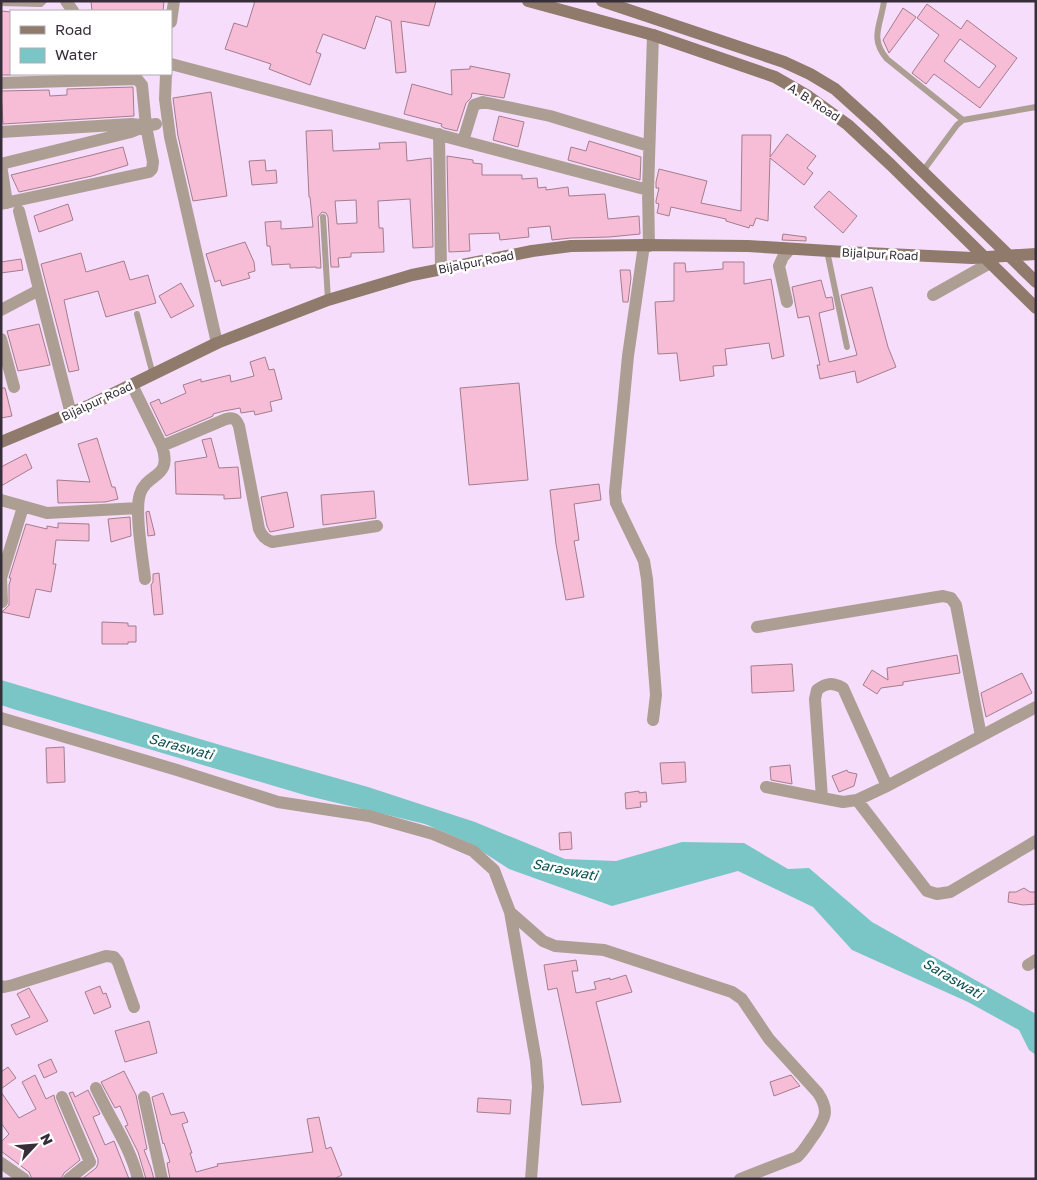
<svg xmlns="http://www.w3.org/2000/svg" width="1037" height="1180" viewBox="0 0 1037 1180" font-family="'Golos Text',sans-serif">
<style>
.water{fill:#7ac6c6}
.building{fill:#f8bdd6;stroke:#a27d8d;fill-rule:evenodd}
.lines{fill:none;stroke-linecap:round;stroke-linejoin:round}
.service{stroke:#ac9e93;stroke-width:6}
.minor{stroke:#ac9e93;stroke-width:12}
.secondary{stroke:#8f7a6b;stroke-width:12}
.labels{text-anchor:middle;dominant-baseline:central;stroke-width:5;stroke-linejoin:round;paint-order:stroke}
.street-label{font-size:12px;fill:#382e3a;stroke:#fff}
.water-label{font-size:14px;font-style:italic;fill:#0c5151;stroke:#fff}
</style>
<rect width="100%" height="100%" fill="#f7ddfc"/>
<path class="water" d="M1 680 227 747 368 787 475 822 565 859 616 861 682 842 744 843 788 869 809 868 872 922 1036 1014V1055L1029 1050 1019 1030 968 1002 852 950 813 907 738 871 612 906 509 869 469 843 425 824 308 796 13 709 1 705Z"/>
<path class="building" d="M91 1H164L163 11H92Z
M255 1H436L429 26 401 21 406 72 396 73 391 21 376 16 365 49 323 34 316 52 321 54 310 85 269 69 271 64 225 49 234 23 247 27Z
M927 4 961 29 967 20 1017 58 980 108 934 74 926 84 912 73 939 35 917 18ZM960 39 996 66 979 88 944 61Z
M903 8 916 17 889 53 883 40Z
M1 11 11 12V75H1Z
M470 66 510 74 504 98 472 93 471 98 466 103 457 131 444 128 441 126 442 124 404 114 412 84 452 95 451 70 470 69Z
M133 87 134 116 3 124 1 91 49 90 50 96 67 95V89Z
M211 92 227 196 193 201 178 136 173 98Z
M499 116 524 122 518 147 493 140Z
M332 130 333 151 380 149 379 143 406 142 407 161 431 158 433 247 413 248 410 199 378 201 379 228H383L384 252 351 253V257L338 258 339 267H331L328 217 326 213 322 212 318 217 321 268H316V267L290 268V264L272 265 270 246H267L265 222 281 221V229L313 227 310 197H309L306 131ZM356 200 357 223 337 224 335 201Z
M787 134 816 156 807 168 813 173 804 185 770 158 768 221 756 218 753 226 750 225 749 228 726 221V219L671 207 669 216 657 213 659 204 656 203V201L659 188H656V182L659 169 707 181 701 203 741 211 742 135H771L770 157Z
M589 141 641 157 640 180 568 160 571 147 586 151Z
M123 147 128 165 92 176 19 192 11 175Z
M447 156 473 160V163L482 164V175H522V179L537 178 538 188 546 187V190L568 187 569 196 605 194 608 219 639 216 640 234 609 237 571 238 552 240 550 226 528 228 529 237 500 240 499 233 469 234 470 251 449 252Z
M265 160 266 171 276 170 277 183 252 185 249 161Z
M829 191 857 216 843 233 814 207Z
M68 204 73 220 39 232 34 216Z
M783 234 806 237V241L782 240Z
M245 242 254 262 255 271 248 273 250 278 222 286 220 280 215 282 206 254Z
M81 253 86 272 124 261 130 280 148 275 156 303 106 317 98 291 64 300 79 370 69 372 41 264Z
M21 259 23 270 1 273V262Z
M723 262H744V284L771 279 784 356 772 359 769 343 725 349 727 365 713 366 714 376 680 381 677 353 658 354 655 302 674 301V263H685L686 272 723 269Z
M620 270H630L631 278 628 302H623Z
M821 280 826 298 832 297 834 309 819 313 829 362 857 355 841 295 872 287 888 347 896 367 857 383 855 371 820 379 817 365H820L809 316 798 318 792 287Z
M181 283 194 306 171 318 159 296Z
M39 324 50 365 18 371 7 331Z
M265 357 269 370 274 369 282 399 270 402 272 411 255 415 254 411 241 413 240 408 224 411 213 414V416L166 436 150 403 159 399 161 404 186 393 183 385 201 379V382L230 375 231 382 254 376 250 362Z
M519 383 528 480 469 485 460 388Z
M1 388H5L12 416 1 418Z
M97 438 112 487H115L118 499 105 502 58 503 57 480 90 482 78 444Z
M211 438 219 468 238 467 241 498 224 499V495L176 494 175 462 207 457 202 440Z
M26 454 32 468 1 486V467Z
M599 484 601 500 574 504 579 540 574 541 584 597 566 600 556 544 550 490Z
M374 491 376 518 323 525 321 495Z
M287 492 294 527 270 532 267 526 261 497Z
M149 511 155 535 148 536 146 512Z
M130 517 131 536 111 542 108 519Z
M58 523 89 524V541L56 540 53 564H56L51 592 36 589 29 618 2 612 9 605V585L11 578H9L26 524 47 529V526L58 528Z
M159 573 163 614 154 615 151 585 153 582V574Z
M102 622 128 623V626H136V642H128V644H102Z
M957 655 960 673 903 682V685L881 688 877 694 863 685 872 670 888 680 887 668Z
M792 664 794 691 752 693 751 666Z
M1022 673 1032 693 986 717 981 693Z
M64 747 65 782 47 783 46 748Z
M685 762 686 782 662 784 660 763Z
M790 765 792 784 771 780 770 767Z
M847 770 848 772 857 774 854 786 839 792 832 776Z
M639 791V793L646 792 647 802H640L641 807 626 809 625 793Z
M571 832 572 849 560 850 559 833Z
M1024 888 1030 892H1036V904L1023 905 1008 902 1009 892H1016Z
M576 960 578 971H572L576 993 596 989 594 982 610 978V980L626 975 632 992 596 1002 621 1102 582 1105 557 988 548 990 544 965Z
M100 986 103 994 106 993 111 1007 94 1014 85 992Z
M29 988 48 1021 16 1035 11 1025 30 1017 17 994Z
M149 1021 157 1053 125 1062 115 1031Z
M51 1059 57 1072 44 1078 38 1065Z
M8 1067 16 1078 1 1089V1072Z
M124 1071 136 1095 147 1149 144 1150 151 1168 154 1179H146L138 1152 125 1126 128 1125 120 1106 115 1108 101 1082Z
M35 1075 46 1099 54 1095 55 1100 80 1160 64 1173 61 1179H32L29 1172 1 1151V1142L9 1134 1 1123V1092L19 1118 36 1109 22 1082Z
M791 1075 800 1086 774 1096 770 1082Z
M88 1090 100 1114 93 1117 105 1145 114 1141 129 1179H82L96 1168 98 1164V1159L69 1093 73 1092 75 1097Z
M163 1093 171 1115 184 1112 188 1122 182 1124 192 1153H190L196 1172 218 1166 217 1164 313 1152 307 1119 319 1117 326 1149 331 1147 342 1175 334 1179H170L167 1163 170 1162 164 1143 163 1144 152 1097Z
M478 1098 511 1100 510 1114 477 1112Z"/>
<g class="lines">
<path class="service" d="M884 1C881 25 869 38 887 59L963 120
M1 3 41 4 44 1
M923 171 957 125 963 120 1036 107
M323 217 328 300
M827 251 847 347
M137 314 153 375"/>
<path class="minor" d="M66 1 73 11
M171 22 174 1
M171 64 648 190
M166 74 165 99 170 137 217 343
M1 83 137 79 142 85 146 126
M1 132 131 124 141 125
M439 134 441 269
M463 141 474 105 483 102 550 116 649 146
M1 164 131 132 146 126
M1 165 7 203
M1 204 149 172 152 169 153 162 146 126 156 124
M19 211 71 414
M644 245 628 356 615 492 616 503 644 561 647 579 656 695 653 720
M649 246 648 190 653 35
M933 295 990 263
M787 302 779 266 783 257 790 249
M1 310 39 290
M1 339 14 387
M132 385 162 446C173 479 147 472 140 494 134 511 143 560 145 579
M162 446 226 419C234 417 236 419 239 426L259 529C262 536 265 539 272 542L377 526
M1 500 47 513 138 508
M2 602 1 578 23 507
M757 627 943 596 951 598 956 605 981 736
M1 718 177 770 278 802 369 816 433 834 473 851 494 870 510 912 536 1061 538 1087 531 1179
M887 786 1036 707
M766 787 822 798 815 699 817 690C826 683 832 682 843 688L887 786 857 800 843 802 822 798
M857 800 927 891 937 894 950 892 1036 841
M510 912 543 941 555 946 604 950 732 992 742 999 769 1039 818 1093C830 1111 825 1119 814 1135 808 1143 804 1151 797 1157L740 1179
M1028 965 1036 960
M1 986 4 987 13 985 106 956 114 957 118 962 134 1007
M96 1088C110 1119 130 1146 138 1179
M62 1097 90 1162 69 1179
M144 1097 162 1179
M1 1163 24 1179"/>
<path class="secondary" d="M528 1 653 35 775 77 808 96 848 125 891 165 1036 308
M602 1 784 62 810 74 835 89 876 126 1036 282
M1 442 90 405 217 343 328 300 412 275 532 251 571 246 644 245 748 246 845 252 972 258 1036 254"/>
</g>
<g class="labels">
<g class="street-label">
<text transform="translate(814 102) rotate(33)">A. B. Road</text>
<text transform="translate(880 254) rotate(3)">Bijalpur Road</text>
<text transform="translate(476 262) rotate(-11)">Bijalpur Road</text>
<text transform="translate(97 401) rotate(-25)">Bijalpur Road</text>
</g>
<g class="water-label">
<text transform="translate(181 746) rotate(15)">Saraswati</text>
<text transform="translate(565 869) rotate(11)">Saraswati</text>
<text transform="translate(953 978) rotate(30)">Saraswati</text>
</g>
</g>
<rect width="1037" height="1180" fill="none" stroke="#382e3a" stroke-width="5"/>
<rect x="10" y="10" width="162" height="65" fill="#ffffff" stroke="#afabb0"/>
<rect x="20" y="26" width="25" height="8" fill="#8f7a6b" stroke="#afabb0"/>
<text x="55" y="35" font-size="15" fill="#382e3a">Road</text>
<rect x="20" y="48" width="25" height="15" fill="#7ac6c6" stroke="#afabb0"/>
<text x="55" y="60" font-size="15" fill="#382e3a">Water</text>
<g transform="translate(35 1145) rotate(64)" stroke="#ffffff" stroke-width="4" paint-order="stroke">
<path d="M0-4L9 19L0 12L-9 19Z" fill="#382e3a"/>
<text y="-8" font-size="14" font-weight="bold" text-anchor="middle" fill="#382e3a">N</text>
</g>
</svg>
